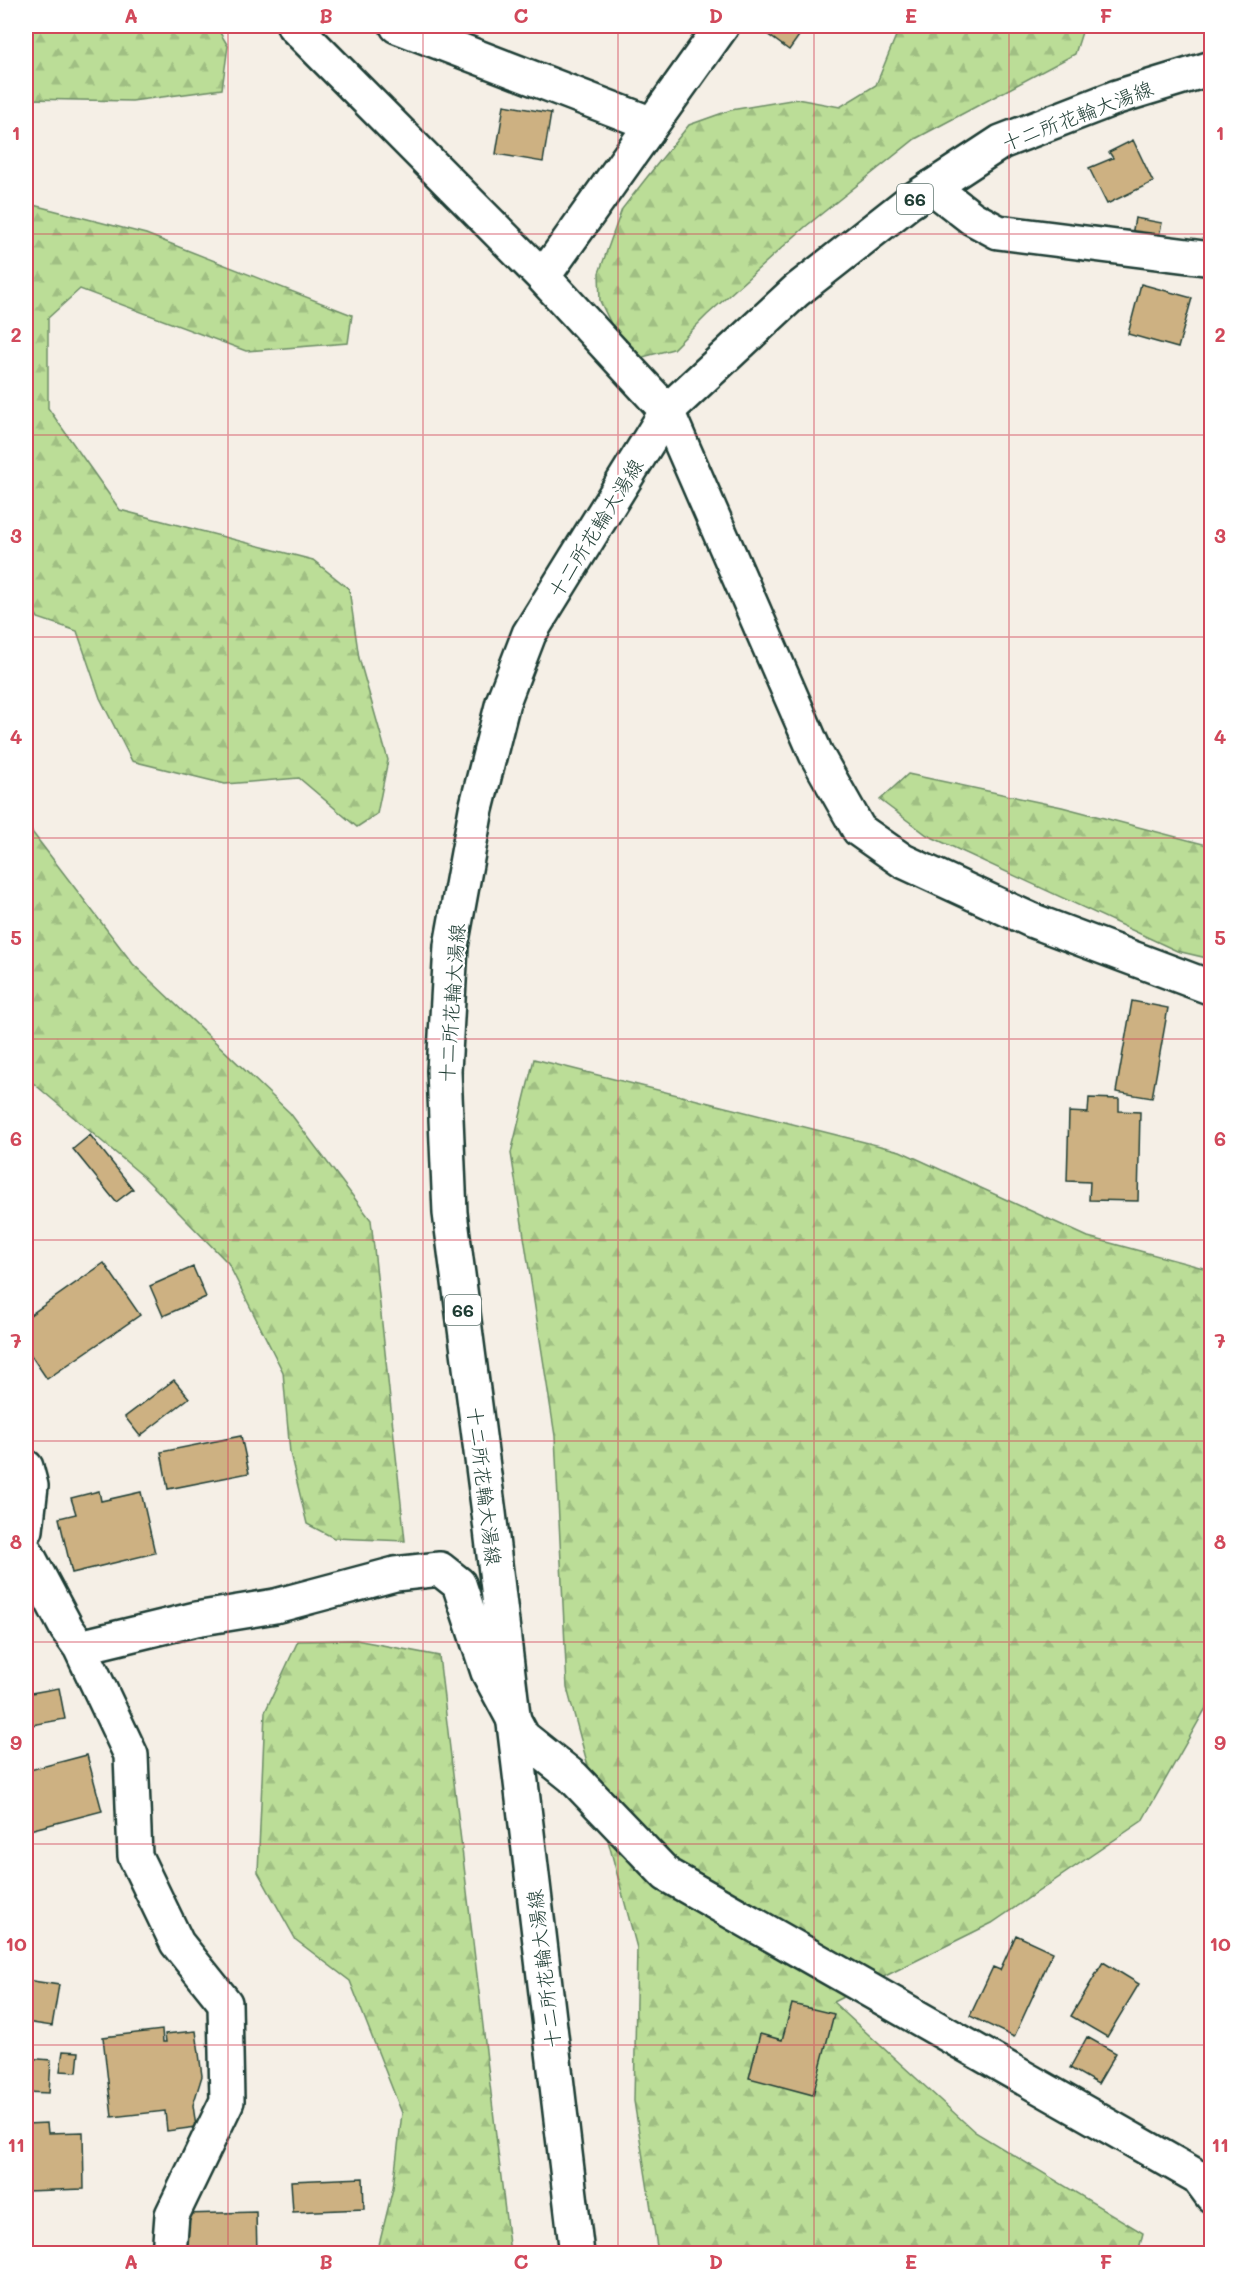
<svg xmlns="http://www.w3.org/2000/svg" width="1237" height="2279" viewBox="0 0 1237 2279" font-family="Mali,'Klee One',sans-serif">
<style>
.forest{fill:url(#forest-firs);stroke:#6d8d66;stroke-width:1.5}
.building{fill:#cdb182;stroke:#1f3d34;stroke-width:1.5}
.lines{fill:none;stroke-linecap:round;stroke-linejoin:round}
.minor-casing{stroke:#1f3d34;stroke-width:38}
.major-casing{stroke:#1f3d34;stroke-width:38}
.minor{stroke:#fff;stroke-width:33}
.major{stroke:#fff;stroke-width:33}
.grid{fill:none;stroke:#d1495b;stroke-width:1.5;stroke-opacity:0.55}
.labels{text-anchor:middle;dominant-baseline:central;stroke-width:4.5;stroke-linejoin:round;paint-order:stroke}
.shield{fill:#fff;stroke:#627771;stroke-width:1.5}
.shield-label{font-size:18px;font-weight:bold;fill:#1f3d34}
.street-label{font-size:20px;fill:#1f3d34;stroke:#fff}
.neatline{fill:none;stroke:#d1495b;stroke-width:2}
.grid-label{font-size:20px;text-anchor:middle;font-weight:bold;fill:#d1495b}
</style>
<defs>
<pattern id="forest-firs" width="22" height="20" patternUnits="userSpaceOnUse" patternTransform="scale(1.5)"><rect width="22" height="20" fill="#bbdd97"/><path d="M5 1l3.5 6h-7zM16 11l3.5 6h-7z" fill="#a0bf83"/></pattern>
</defs>
<rect width="100%" height="100%" fill="#f5efe6"/>
<filter id="ink" filterUnits="userSpaceOnUse"><feTurbulence type="fractalNoise" baseFrequency=".0167" numOctaves="2"/><feDisplacementMap in="SourceGraphic" scale="12" xChannelSelector="R" yChannelSelector="G"/><feConvolveMatrix kernelMatrix="1 2 1 2 8 2 1 2 1" color-interpolation-filters="sRGB"/></filter>
<g filter="url(#ink)">
<path class="forest" d="M26 26H216L228 46 222 89 132 101 26 99Z
M900 26H1084L1075 54 915 139 805 227 707 315 673 349 643 357 618 338 600 301 599 273 622 209 655 167 689 125 731 110 797 99 840 107 876 85Z
M33 205 146 234 352 315 348 343 246 351 80 289 48 318V408L120 510 313 560 349 589 359 658 388 760 377 814 357 827 299 778 225 784 132 761 100 698 77 631 38 618 26 598V206Z
M908 774 1062 807 1211 846V959L1177 951 927 835 880 800Z
M26 824 133 964 290 1113 371 1220 405 1541 334 1538 307 1524 290 1453 283 1372 228 1263 143 1176 26 1077Z
M534 1059 900 1151 1088 1237 1211 1270V1699L1142 1821 992 1923 833 2002 975 2132 1143 2233 1138 2253H658L634 2101 637 1948 567 1688 555 1436 511 1153Z
M356 1640 439 1656 510 2253H377L393 2188 402 2113 350 1981 296 1940 258 1872 265 1712 298 1641Z"/>
<path class="building" d="M767 26H806L789 50 763 31Z
M504 105 551 113 543 162 496 154Z
M1133 140 1153 182 1107 204 1089 168 1113 158 1109 152Z
M1135 218 1162 223 1158 240 1132 235Z
M1141 284 1192 298 1178 348 1128 334Z
M1132 1001 1168 1008 1152 1098 1116 1092Z
M1089 1098 1119 1099V1111L1140 1112 1138 1201 1089 1200 1090 1182 1067 1181 1069 1112 1088 1113Z
M90 1135 133 1189 116 1202 73 1149Z
M104 1263 140 1315 47 1379 26 1348V1318Z
M193 1267 206 1297 163 1316 150 1286Z
M174 1380 189 1398 140 1436 125 1417Z
M241 1436 249 1473 168 1489 161 1452Z
M99 1491 101 1501 141 1492 155 1553 72 1573 59 1518 76 1514 71 1498Z
M59 1688 65 1719 26 1726V1694Z
M87 1755 102 1811 26 1831V1771Z
M1016 1935 1053 1952 1014 2037 970 2016 993 1967 1000 1970Z
M1103 1962 1139 1984 1107 2037 1071 2016Z
M26 1980 59 1985 52 2026 26 2022Z
M792 2004 834 2014 813 2095 749 2078 760 2034 782 2040Z
M162 2030 163 2042H166L165 2034 196 2031 202 2076 193 2105 196 2127 167 2131 165 2111 112 2117 103 2037Z
M1087 2037 1116 2053 1098 2084 1070 2068Z
M63 2051 79 2052 77 2072 60 2071Z
M26 2058 51 2060 49 2093 26 2092Z
M47 2123 48 2133 83 2132 84 2189 26 2191V2124Z
M363 2178 364 2209 293 2212 291 2181Z
M256 2212 257 2254H185L184 2214Z
M49 2250 136 2253V2254H49Z"/>
<g class="lines">
<g class="minor-casing">
<path id="minor" d="M294 26 543 277 667 411 816 754 859 830 903 861 1031 920 1212 988
M397 26 652 124
M932 187 972 218 998 232 1212 259
M543 277 722 26
M26 1467 31 1486 26 1530
M26 1552 67 1629 80 1647 131 1755 135 1856 177 1943 225 2003 227 2101 172 2215 169 2254
M80 1647 196 1619 275 1606 395 1574 440 1569 459 1584 488 1672 523 1737 573 1777 667 1875 1198 2177 1212 2196"/>
</g>
<g class="major-casing">
<path id="major" d="M577 2254 489 1513 450 1213 444 1071 451 946 476 809 503 702 529 634 667 411 796 291 908 203 1001 142 1117 97 1212 68"/>
</g>
<use href="#minor" class="minor"/>
<use href="#major" class="major"/>
</g>
</g>
<path class="grid" d="M228 26V2254M423 26V2254M618 26V2254M814 26V2254M1009 26V2254M26 234H1212M26 435H1212M26 637H1212M26 838H1212M26 1039H1212M26 1240H1212M26 1441H1212M26 1642H1212M26 1844H1212M26 2045H1212"/>
<g class="labels">
<g class="shield">
<rect x="897" y="184" width="36" height="30" rx="4.5"/>
<rect x="445" y="1295" width="36" height="30" rx="4.5"/>
</g>
<g class="shield-label">
<text x="915" y="199">66</text>
<text x="463" y="1310">66</text>
</g>
<g class="street-label">
<text transform="translate(1077 115) rotate(-21)">十二所花輪大湯線</text>
<text transform="translate(595 528) rotate(-58)">十二所花輪大湯線</text>
<text transform="translate(451 1003) rotate(-86)">十二所花輪大湯線</text>
<text transform="translate(485 1486) rotate(83)">十二所花輪大湯線</text>
<text transform="translate(543 1969) rotate(-97)">十二所花輪大湯線</text>
</g>
</g>
<rect width="1237" height="2279" fill="none" stroke="#fff" stroke-width="66"/>
<rect x="33" y="33" width="1171" height="2213" class="neatline"/>
<g class="grid-label">
<text x="131" y="23">A</text>
<text x="326" y="23">B</text>
<text x="521" y="23">C</text>
<text x="716" y="23">D</text>
<text x="911" y="23">E</text>
<text x="1106" y="23">F</text>
<text x="16" y="140">1</text>
<text x="1220" y="140">1</text>
<text x="16" y="342">2</text>
<text x="1220" y="342">2</text>
<text x="16" y="543">3</text>
<text x="1220" y="543">3</text>
<text x="16" y="744">4</text>
<text x="1220" y="744">4</text>
<text x="16" y="945">5</text>
<text x="1220" y="945">5</text>
<text x="16" y="1146">6</text>
<text x="1220" y="1146">6</text>
<text x="16" y="1348">7</text>
<text x="1220" y="1348">7</text>
<text x="16" y="1549">8</text>
<text x="1220" y="1549">8</text>
<text x="16" y="1750">9</text>
<text x="1220" y="1750">9</text>
<text x="16" y="1951">10</text>
<text x="1220" y="1951">10</text>
<text x="16" y="2152">11</text>
<text x="1220" y="2152">11</text>
<text x="131" y="2269">A</text>
<text x="326" y="2269">B</text>
<text x="521" y="2269">C</text>
<text x="716" y="2269">D</text>
<text x="911" y="2269">E</text>
<text x="1106" y="2269">F</text>
</g>
</svg>
